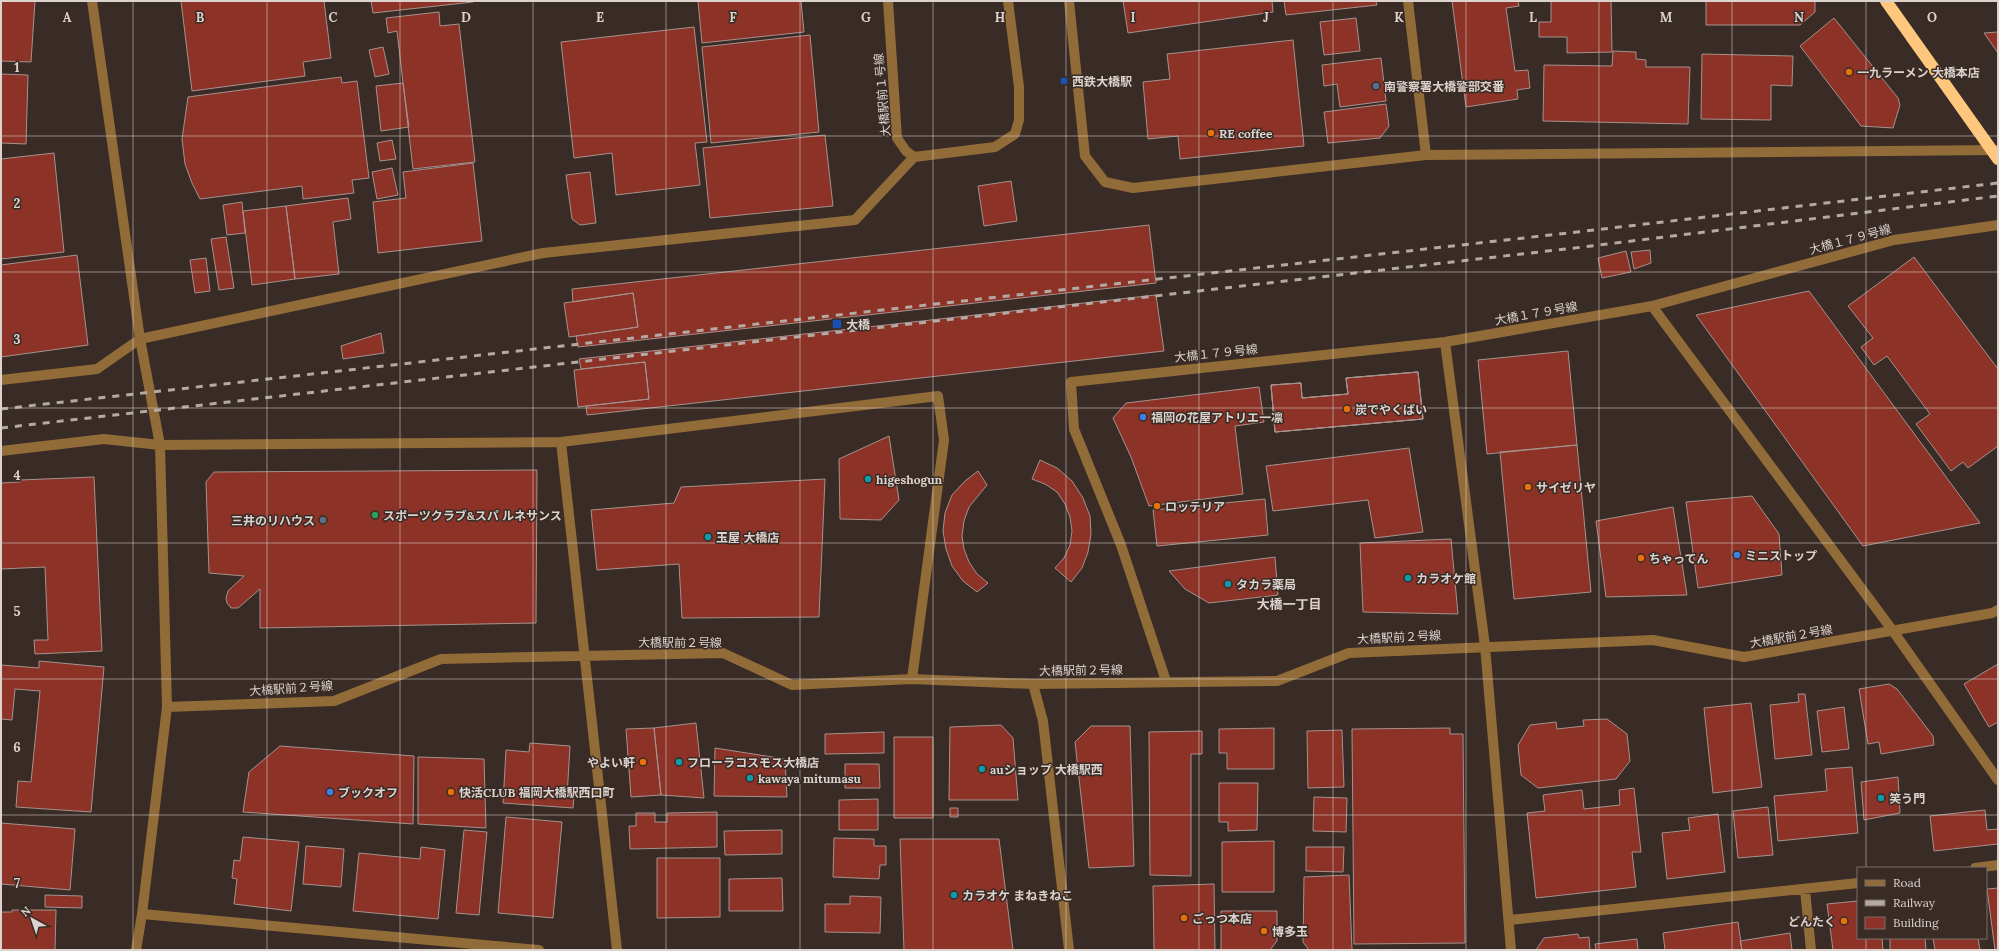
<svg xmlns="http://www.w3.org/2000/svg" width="1999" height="951" viewBox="0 0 1999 951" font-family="Lora,'Noto Sans JP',serif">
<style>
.building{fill:#8c3226;stroke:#a5928f}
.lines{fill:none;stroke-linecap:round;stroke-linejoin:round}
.minor{stroke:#916b38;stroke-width:10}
.highway{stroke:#ffc77d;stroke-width:12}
.rail{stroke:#b4aaa5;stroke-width:3;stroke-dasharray:7 7;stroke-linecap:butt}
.grid{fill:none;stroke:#dcd3cf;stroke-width:1;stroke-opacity:0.55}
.food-dot{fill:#e8710a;stroke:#392b25;stroke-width:1.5}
.transit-dot{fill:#1a4fb4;stroke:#392b25;stroke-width:1.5}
.service-dot{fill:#5c6f8a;stroke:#392b25;stroke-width:1.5}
.shop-dot{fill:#3f7fe0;stroke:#392b25;stroke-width:1.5}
.culture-dot{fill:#0f9aa8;stroke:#392b25;stroke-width:1.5}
.leisure-dot{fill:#2e9e5b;stroke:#392b25;stroke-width:1.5}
.labels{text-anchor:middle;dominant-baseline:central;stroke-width:3;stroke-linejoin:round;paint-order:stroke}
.poi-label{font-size:12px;font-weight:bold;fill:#dcd3cf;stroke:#392b25;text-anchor:start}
.street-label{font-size:12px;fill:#dcd3cf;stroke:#392b25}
.neighbourhood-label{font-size:13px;font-weight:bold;fill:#dcd3cf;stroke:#392b25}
.grid-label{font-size:13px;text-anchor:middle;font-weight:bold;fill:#dcd3cf;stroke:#392b25;stroke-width:3;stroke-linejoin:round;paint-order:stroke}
</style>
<rect width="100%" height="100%" fill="#392b25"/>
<path class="building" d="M1 1H35L31 62 1 61Z
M181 1H324L331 58 303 62 305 76 192 91Z
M371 1H473V2L373 13Z
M698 1H801L804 32 702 43Z
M1123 1H1272L1273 12 1128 33Z
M1284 1H1376L1377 5 1286 15Z
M1452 1H1518L1519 6 1506 8 1515 71 1528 70 1530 88 1517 90 1518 99 1466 107Z
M1551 1H1611L1612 52 1567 53V37H1539V22H1551Z
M1706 1H1815V12L1800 25H1706Z
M439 12 440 26 459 24 475 162 413 169 397 31 388 33 386 18Z
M1356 18 1360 51 1324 55 1320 22Z
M1834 18 1898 98 1900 105 1893 128 1861 126 1800 46Z
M694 27 707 142 695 143 700 185 616 195 612 153 574 158 561 42Z
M1998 32V53L1984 33Z
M810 35 819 132 711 143 702 47Z
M1293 40 1304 146 1180 159 1178 136 1148 139 1143 82 1170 79 1167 54Z
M383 47 389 74 375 77 369 50Z
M1613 51 1636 52V59L1646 60V67H1690L1688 124 1543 121 1544 65 1612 66Z
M1702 54 1793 56 1792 86 1771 85V120L1701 119Z
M1381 58 1386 101 1340 107 1337 84 1324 86 1322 65Z
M1 74 28 75 26 144 1 143Z
M341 77 342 83 357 81 369 178 352 180 354 193 303 199 302 186 200 199 192 183 185 164 182 139 188 97Z
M403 83 409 127 381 131 376 86Z
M1386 104 1389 126 1380 138 1328 143 1324 112Z
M825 135 833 206 710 218 703 148Z
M392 140 396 159 380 161 377 143Z
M54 153 64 252 1 259V159Z
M473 163 482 241 378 253 373 202 406 198 403 172Z
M392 168 398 195 377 199 372 172Z
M590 172 596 223 580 225 572 219 566 175Z
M1011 181 1017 221 984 226 978 186Z
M348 198 351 219 333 222 339 274 295 279 286 206Z
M242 202 245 233 227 235 223 205Z
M286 206 295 279 252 285 243 211Z
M1149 225 1156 283 578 347 576 336 638 327 633 293 573 302 572 289Z
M226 237 234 288 219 290 211 239Z
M1650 250 1651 263 1634 269 1631 252Z
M1626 251 1631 272 1602 278 1598 258Z
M77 255 88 345 1 357V265Z
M1914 257 1998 369V446L1968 468 1963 462 1951 471 1916 424 1930 414 1887 356 1874 365 1861 347 1873 338 1848 306Z
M206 258 210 291 195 293 190 260Z
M1809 291 1980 523 1863 546 1696 315Z
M633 293 638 327 569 337 564 303Z
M1156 295 1164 351 587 415 586 406 649 399 645 362 581 369 579 359Z
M381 333 384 353 343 359 341 346Z
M1568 351 1577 445 1487 454 1478 360Z
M645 362 649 399 578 407 574 370Z
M1418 372 1423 419 1275 432 1271 385 1301 383 1302 398 1348 394 1346 378Z
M1418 372 1423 419 1275 432 1271 385 1301 383 1302 398 1348 394 1346 378Z
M1418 372 1423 419 1275 432 1271 385 1301 383 1302 398 1348 394 1346 378Z
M1259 387 1264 422 1235 426 1243 494 1149 506 1131 457 1113 418 1126 403Z
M889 436 899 500 881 520 840 519 839 459Z
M1577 445 1591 592 1514 599 1500 452Z
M1409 448 1423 532 1375 538 1368 500 1273 511 1266 466Z
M1040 460 1057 468 1072 481 1083 498 1090 516 1091 534 1088 552 1082 568 1071 582 1055 568 1064 558 1070 545 1072 531 1070 517 1065 504 1057 492 1045 484 1032 479Z
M537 470 536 623 260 628V589L238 608H231L227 603 226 598 228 591 244 576 209 573 206 482 214 472Z
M978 471 987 485 969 507 964 521 962 536 964 549 969 562 977 574 988 583 977 592 963 581 952 566 946 549 943 531 945 513 952 495 965 481Z
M94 477 102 651 35 654 34 640H48L45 567 1 569V483L20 482V480Z
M825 479 819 617 682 618 679 564 597 570 591 510 674 503 681 487Z
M1752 496 1779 534 1782 575 1698 588 1686 502Z
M1265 499 1268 535 1157 546 1153 510Z
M1673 507 1687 595 1606 597 1596 521Z
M1451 539 1458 614 1363 612 1360 543Z
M1275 557 1278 595 1209 603 1185 589 1169 571Z
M39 661 104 667 91 812 16 807 18 781 31 782 40 691 15 689 12 720 1 719V665L39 668Z
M1998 664V722L1989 727 1964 684Z
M1889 684 1897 689 1933 736 1934 745 1881 754 1879 742 1868 744 1859 689Z
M1798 694H1805L1812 755 1775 759 1770 705 1799 702Z
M1751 703 1762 787 1713 793 1704 708Z
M1844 707 1849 749 1822 752 1817 711Z
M1607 719 1627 734 1630 761 1616 779 1538 788 1521 775 1518 745 1530 725 1556 722 1557 729 1584 726 1583 720Z
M696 723 704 798 661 795 654 728Z
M1001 725 1013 738 1018 800H949L950 727Z
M1091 726H1130L1134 866 1089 868 1075 742Z
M654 728 661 795 631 797 626 729Z
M1274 728V769H1227V753H1219V729Z
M1450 728V734H1463L1465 943 1354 944 1352 729Z
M1342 730 1344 787 1308 788 1307 731Z
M1202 731V754H1191V876L1150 875 1149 732Z
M884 732V753L825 754V734Z
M894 737H933V818H894Z
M530 743 570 746 567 797H574L573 808 503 803 506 750 529 752Z
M280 746 414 756 413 824 243 812 249 772Z
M715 748 785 759 787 797 714 796Z
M418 757 484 759 486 828 418 824Z
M845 764H879L880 788H845Z
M1852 767 1858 833 1778 841 1774 796 1827 791 1825 769Z
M1898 777 1900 813 1864 820 1861 782Z
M1219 783H1258L1257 830 1228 831V822H1219Z
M1634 788 1641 852H1632L1636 887 1536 898 1527 813 1545 811 1543 795 1582 790 1584 809 1620 805 1619 790Z
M1314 797 1347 798 1346 832 1313 831Z
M878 799V830H839V800Z
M1768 807 1773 855 1738 858 1733 811Z
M950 808H958V817H950Z
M1985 810 1987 830 1998 829V844L1934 851 1930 816Z
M717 812V847L630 849 629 826H636V813H655V822H667V813Z
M1718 814 1725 872 1667 879 1662 833 1690 830 1688 818Z
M506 817 562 822 553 918 498 913Z
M1 823 75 829 70 890 1 884Z
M464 830 487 832 479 915 456 913Z
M782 830V854L725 855 724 831Z
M243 837 299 842 291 911 234 904 237 879 232 878 234 860 240 861Z
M834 838 874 839V846H886V865H880L879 879 833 877Z
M900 839H999L1013 950H904Z
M1274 841V892H1222V842Z
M306 846 344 849 341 887 303 884Z
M421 847 445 850 438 919 353 911 359 853 420 859Z
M1306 847H1344L1343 872 1306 871Z
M657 858H720V917L657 918Z
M1349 875 1352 950H1309L1303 942 1304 877Z
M782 878 783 911H729V879Z
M1214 884 1215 950H1154L1153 886Z
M1998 888V950H1995L1987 889Z
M45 895 82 896V908L45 907Z
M850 896 881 897 880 933 825 932V904H850Z
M1858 901V938H1882L1883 950H1833L1827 904Z
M12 910H56L55 950H1V912H12Z
M1221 911H1277V941L1270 950H1221Z
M1738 922 1742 950H1665L1663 933Z
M1790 933 1792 950H1742L1740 941Z
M1578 934 1579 938 1589 937 1590 950H1536L1544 938Z
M1890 938H1925L1926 950H1890Z
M1933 938H1978L1980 950H1935Z
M1637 939 1638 950H1596L1595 944Z"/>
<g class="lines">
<path class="minor" d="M92 1 140 339 160 445 167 707 142 914 136 950
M888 1 897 138 906 151 914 157 995 147 1015 134 1019 120V87L1008 1
M1069 1 1085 156 1105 182 1133 188 1426 155 1998 150
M1408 1 1426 155
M1652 306 1893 631 1998 780
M1445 342 1485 646 1511 950
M1 380 97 369 140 339 543 253 855 220 914 157
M561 442 617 950
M1 451 104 439 160 445 561 442 938 396 944 440 912 679
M1166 681 1121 545 1074 429 1071 382 1445 342 1652 306 1894 240 1998 225
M1033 684 1043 721 1069 950
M167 707 334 701 441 659 723 653 792 685 912 679 1033 684 1277 681 1349 653 1653 640 1744 657 1992 613 1998 610
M1975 868 1998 865
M1805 890 1811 950
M142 914 539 950
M1510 920 1858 883"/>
<path class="highway" d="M1886 1 1998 159"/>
<path class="rail" d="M1 409 1577 232 1998 183
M1 428 1583 247 1998 196"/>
</g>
<path class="grid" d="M133 1V950M267 1V950M400 1V950M533 1V950M666 1V950M800 1V950M933 1V950M1066 1V950M1199 1V950M1333 1V950M1466 1V950M1599 1V950M1732 1V950M1866 1V868M1 136H1998M1 272H1998M1 408H1998M1 543H1998M1 679H1998M1 815H1998M1866 938V950"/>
<g class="food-dot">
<circle cx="1849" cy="72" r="4"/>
<circle cx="1211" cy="133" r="4"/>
<circle cx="1347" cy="409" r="4"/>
<circle cx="1528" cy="487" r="4"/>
<circle cx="1157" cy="506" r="4"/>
<circle cx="1641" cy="558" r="4"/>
<circle cx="643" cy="762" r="4"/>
<circle cx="451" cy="792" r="4"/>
<circle cx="1184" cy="918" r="4"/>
<circle cx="1844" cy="921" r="4"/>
<circle cx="1264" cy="931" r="4"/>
</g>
<g class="transit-dot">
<rect x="1060" y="77" width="8" height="8" rx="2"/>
<rect x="832" y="319" width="10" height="10" rx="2"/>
</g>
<g class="service-dot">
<circle cx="1376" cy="86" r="4"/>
<circle cx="323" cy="520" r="4"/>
</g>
<g class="shop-dot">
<circle cx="1143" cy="417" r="4"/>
<circle cx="1737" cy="555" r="4"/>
<circle cx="330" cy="792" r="4"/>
</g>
<g class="culture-dot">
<circle cx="868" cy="479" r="4"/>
<circle cx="708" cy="537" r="4"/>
<circle cx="1408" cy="578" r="4"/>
<circle cx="1228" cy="584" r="4"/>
<circle cx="679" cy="762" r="4"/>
<circle cx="982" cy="769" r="4"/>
<circle cx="750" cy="778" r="4"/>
<circle cx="1881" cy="798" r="4"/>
<circle cx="954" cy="895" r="4"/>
</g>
<circle class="leisure-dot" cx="375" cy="515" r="4"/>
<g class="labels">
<g class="poi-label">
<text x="1857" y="72">一九ラーメン 大橋本店</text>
<text x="1072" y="81">西鉄大橋駅</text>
<text x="1384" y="86">南警察署大橋警部交番</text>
<text x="1219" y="133">RE coffee</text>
<text x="846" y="324">大橋</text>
<text x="1355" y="409">炭でやくばい</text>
<text x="1151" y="417">福岡の花屋アトリエ一凛</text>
<text x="876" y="479">higeshogun</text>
<text x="1536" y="487">サイゼリヤ</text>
<text x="1165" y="506">ロッテリア</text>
<text x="383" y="515">スポーツクラブ&amp;スパ ルネサンス</text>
<text x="315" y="520" text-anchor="end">三井のリハウス</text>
<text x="716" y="537">玉屋 大橋店</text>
<text x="1745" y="555">ミニストップ</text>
<text x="1649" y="558">ちゃってん</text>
<text x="1416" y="578">カラオケ館</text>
<text x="1236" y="584">タカラ薬局</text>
<text x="635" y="762" text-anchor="end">やよい軒</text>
<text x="687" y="762">フローラコスモス大橋店</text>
<text x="990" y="769">auショップ 大橋駅西</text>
<text x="758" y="778">kawaya mitumasu</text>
<text x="338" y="792">ブックオフ</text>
<text x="459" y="792">快活CLUB 福岡大橋駅西口町</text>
<text x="1889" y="798">笑う門</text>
<text x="962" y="895">カラオケ まねきねこ</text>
<text x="1192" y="918">ごっつ本店</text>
<text x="1836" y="921" text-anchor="end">どんたく</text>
<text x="1272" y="931">博多玉</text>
</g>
<g class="street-label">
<text transform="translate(882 95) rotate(-95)">大橋駅前１号線</text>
<text transform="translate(1850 239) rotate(-15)">大橋１７９号線</text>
<text transform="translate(1536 313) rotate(-10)">大橋１７９号線</text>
<text transform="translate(1216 353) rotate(-6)">大橋１７９号線</text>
<text transform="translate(1791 636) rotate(-10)">大橋駅前２号線</text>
<text transform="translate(1399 637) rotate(-3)">大橋駅前２号線</text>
<text x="680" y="642">大橋駅前２号線</text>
<text transform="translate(1081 670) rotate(-1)">大橋駅前２号線</text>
<text transform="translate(291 688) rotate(-4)">大橋駅前２号線</text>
</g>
<g class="neighbourhood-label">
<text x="1289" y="604">大橋一丁目</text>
</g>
</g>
<g class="grid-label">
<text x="67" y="22">A</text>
<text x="200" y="22">B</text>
<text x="333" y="22">C</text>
<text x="466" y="22">D</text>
<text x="600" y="22">E</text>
<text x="733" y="22">F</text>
<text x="866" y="22">G</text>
<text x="1000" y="22">H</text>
<text x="1133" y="22">I</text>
<text x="1266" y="22">J</text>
<text x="1399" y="22">K</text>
<text x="1533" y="22">L</text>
<text x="1666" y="22">M</text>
<text x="1799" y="22">N</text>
<text x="1932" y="22">O</text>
<text x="17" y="72">1</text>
<text x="17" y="208">2</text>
<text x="17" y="344">3</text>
<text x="17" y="480">4</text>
<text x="17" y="616">5</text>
<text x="17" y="752">6</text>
<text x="17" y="888">7</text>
</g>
<rect width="1999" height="951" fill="none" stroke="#dcd3cf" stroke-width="4"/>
<rect x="1857" y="867" width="130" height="72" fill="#392b25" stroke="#7a6e69"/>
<rect x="1865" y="880" width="20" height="6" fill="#916b38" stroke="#7a6e69"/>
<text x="1893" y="887" font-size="12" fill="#dcd3cf">Road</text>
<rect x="1865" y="900" width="20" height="6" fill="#b4aaa5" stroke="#7a6e69"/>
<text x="1893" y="907" font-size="12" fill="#dcd3cf">Railway</text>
<rect x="1865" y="917" width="20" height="12" fill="#8c3226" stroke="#7a6e69"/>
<text x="1893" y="927" font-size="12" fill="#dcd3cf">Building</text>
<g transform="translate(32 919) rotate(320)" stroke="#392b25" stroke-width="3" paint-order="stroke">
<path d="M0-3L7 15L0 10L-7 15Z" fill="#dcd3cf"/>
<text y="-6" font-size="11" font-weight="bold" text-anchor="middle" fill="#dcd3cf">N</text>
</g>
</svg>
